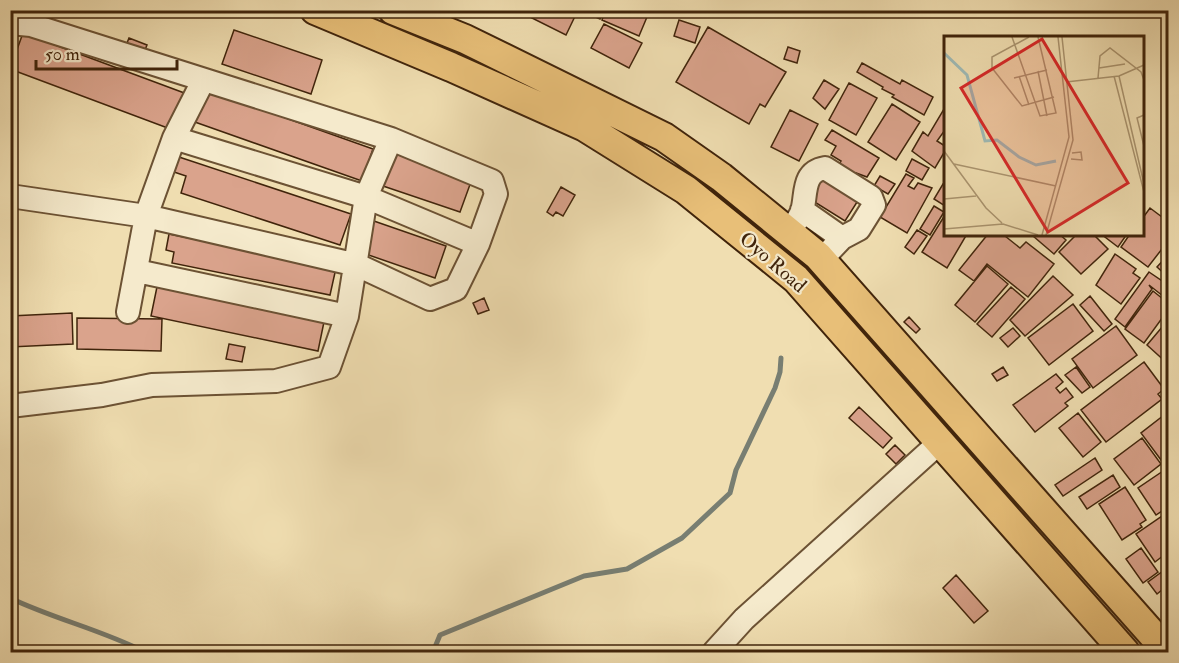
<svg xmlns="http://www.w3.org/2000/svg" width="1179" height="663" viewBox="0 0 1179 663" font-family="'IM FELL Double Pica',serif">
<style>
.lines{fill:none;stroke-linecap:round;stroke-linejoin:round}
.stream{stroke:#787e72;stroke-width:5}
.building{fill:#daa38c;stroke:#40240b;stroke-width:1.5}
.minor-casing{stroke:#6c5234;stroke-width:26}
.major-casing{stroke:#40240b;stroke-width:32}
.minor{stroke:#f5eacc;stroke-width:22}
.major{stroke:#e8bf78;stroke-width:28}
.labels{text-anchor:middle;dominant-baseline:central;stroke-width:4.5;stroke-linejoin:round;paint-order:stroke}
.street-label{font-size:20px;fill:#40240b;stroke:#f5eacc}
.inset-river{fill:none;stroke:#9ebab6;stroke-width:3}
.inset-road{fill:none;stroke:#aa946f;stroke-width:1.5}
.view{fill:#d62828;fill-opacity:0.15;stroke:#d62828;stroke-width:3}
.inset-edge{fill:none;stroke:#40240b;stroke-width:3}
</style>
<rect width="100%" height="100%" fill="#f0deb1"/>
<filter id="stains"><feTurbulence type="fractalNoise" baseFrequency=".00333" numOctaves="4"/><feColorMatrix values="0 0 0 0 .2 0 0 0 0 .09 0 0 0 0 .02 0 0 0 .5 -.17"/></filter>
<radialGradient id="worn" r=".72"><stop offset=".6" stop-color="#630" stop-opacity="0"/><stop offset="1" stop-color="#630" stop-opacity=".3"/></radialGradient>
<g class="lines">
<path class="stream" d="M10 598C54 619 102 630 145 652
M433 652 440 635 584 576 627 569 682 538 730 493 736 470 775 388 780 372 781 358"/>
</g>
<path class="building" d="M516 10H578L566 35Z
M590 10H604L600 19 589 14Z
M606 10H645L647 17 639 36 602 20Z
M649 10H659L658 17 649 16Z
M679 20 700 27 695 43 674 36Z
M604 24 642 43 629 68 591 48Z
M708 27 786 72 765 107 760 104 749 124 676 82Z
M234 30 322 60 311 94 222 64Z
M23 33 187 94 173 130 10 69Z
M129 38 147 45 143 55 125 48Z
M788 47 800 51 797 63 784 59Z
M862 63 900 84 902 80 933 97 924 115 892 97 894 95 882 89 883 87 857 72Z
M824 80 839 89 825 109 813 98Z
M849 83 877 98 856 135 829 120Z
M204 89 373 149 362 181 192 121Z
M892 104 920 122 896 160 868 142Z
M944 109 945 130 937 141 945 146V151L935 168 912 151 923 132 928 136Z
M790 110 818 124 799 161 771 147Z
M832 130 879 158 867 177 856 173 854 176 838 166 841 161 831 155 836 146 825 140Z
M394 153 472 179 460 212 383 186Z
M179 157 351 214 340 245 181 193 186 176 174 172Z
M912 159 929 168 922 180 906 171Z
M818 174 859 199 845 221 805 196Z
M906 174 914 178 908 186 914 189 918 183 932 188 907 233 880 217Z
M880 176 895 184 888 194 874 186Z
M943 184 945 185V206L934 199Z
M561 187 575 195 563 216 556 212 553 216 547 212Z
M934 206 944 212 930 235 920 229Z
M1150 208 1166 220 1168 217V247L1165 245 1148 267 1121 247 1130 234H1142V219Z
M945 215V234H967L947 268 922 252Z
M371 220 446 246 435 278 360 252Z
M917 230 927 236 914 254 905 247Z
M169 234 336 268 330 295 172 263 174 252 166 250Z
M988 234H1007L1005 236 1020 248 1026 242 1054 264 1028 297 987 264 974 281 959 270Z
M1035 234H1059L1066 240 1054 254 1033 236Z
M1077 234H1093L1108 249 1081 274 1059 252Z
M1101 234H1127L1118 247Z
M1115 254 1136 269 1133 273 1140 278 1121 304 1096 285Z
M1168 255V277L1157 267Z
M987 266 1008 284 975 322 955 305Z
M1149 272 1168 285V300L1149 285 1152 289 1125 327 1115 319Z
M1053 276 1073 295 1025 336 1010 320Z
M158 282 325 317 318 351 151 316Z
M1011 287 1025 299 992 337 977 324Z
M1153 291 1168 303V310L1144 343 1125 329Z
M1090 296 1112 324 1104 331 1080 305Z
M484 298 489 310 478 314 473 303Z
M1073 304 1093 331 1049 365 1028 338Z
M72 313 73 344 10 347V316Z
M909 317 920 329 916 333 904 322Z
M77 318 162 319 161 351 77 349Z
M1168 320V364L1147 345Z
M1116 326 1137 355 1093 388 1072 359Z
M1013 328 1020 336 1008 347 1000 338Z
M229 344 245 347 242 362 226 359Z
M1144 362 1164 389 1158 394 1162 399 1106 442 1081 410Z
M1003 367 1008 375 997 381 992 374Z
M1076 367 1090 387 1082 393 1065 375Z
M1056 374 1063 382 1056 388 1060 393 1066 388 1073 397 1065 403 1068 406 1035 432 1013 405Z
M859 407 892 438 883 448 849 418Z
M1168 412V460L1164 464 1141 433Z
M1078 413 1101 442 1083 457 1059 428Z
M1142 438 1161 464 1134 485 1114 459Z
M895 445 905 455 896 464 886 454Z
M1095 458 1102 470 1063 496 1055 485Z
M1166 469 1168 507 1156 515 1138 488Z
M1113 475 1120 487 1087 509 1079 497Z
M1125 487 1146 520 1140 524 1142 527 1122 540 1099 504Z
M1168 512V552L1155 562 1136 534Z
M1141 548 1158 572 1143 583 1126 559Z
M1163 571 1168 579V585L1157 594 1148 582Z
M956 575 988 611 974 623 943 588Z"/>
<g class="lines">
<g class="minor-casing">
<path id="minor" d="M10 23 31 25 391 139 492 181 496 194 478 244 456 289 430 299 357 265 146 216 10 196
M174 138 366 197 478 244
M802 210 842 238
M789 232C793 226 799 219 802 211 807 196 801 172 825 168L871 197 874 205 859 229 842 238 821 260
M137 271 347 316
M128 312 146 216 174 138 203 81
M10 406 102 395 152 385 276 381 329 367 347 316 366 197 391 139
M714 652 744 619 940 442"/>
</g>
<g class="major-casing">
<path id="major" d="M315 10 451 67 585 127 686 190 796 279 1125 652
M393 10 465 39 664 137 721 177 818 256 1168 652"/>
</g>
<use href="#minor" class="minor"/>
<use href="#major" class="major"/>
</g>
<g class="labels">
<g class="street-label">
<text transform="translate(773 262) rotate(41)">Oyo Road</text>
</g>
</g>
<g transform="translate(944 36)">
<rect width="200" height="200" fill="#f0deb1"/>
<path class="inset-river" d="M0 17 23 39 41 105 53 104 75 121 92 129 112 125"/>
<path class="inset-road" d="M68 1 96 80 112 77 94 1M85 1 48 21V32L78 70 110 61M155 32 181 28M94 35 103 80M75 40 85 69M170 40 200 156M175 40 200 148M70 42 103 34M154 42 156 20 166 12 197 36 200 44M122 46 175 40 200 29M200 79 193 82 200 110M0 115 42 172 58 187M127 123 138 124 137 116 128 117M10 128 112 150M0 163 32 160M0 193 59 188 94 199M98 199 125 101 114 1M102 199 129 104 118 1"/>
<path class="view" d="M98 3 184 147 104 196 17 52Z"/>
<rect width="200" height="200" class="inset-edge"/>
</g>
<rect width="1179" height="663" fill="none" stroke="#f0deb1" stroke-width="36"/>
<rect x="12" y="12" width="1155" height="639" fill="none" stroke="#40240b" stroke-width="3"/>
<rect x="18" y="18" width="1143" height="627" fill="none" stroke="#40240b" stroke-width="1.5"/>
<path d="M36 60v9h141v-9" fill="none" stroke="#40240b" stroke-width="3"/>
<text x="45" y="60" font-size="18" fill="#40240b" stroke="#f5eacc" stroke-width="4.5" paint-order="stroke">50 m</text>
<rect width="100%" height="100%" filter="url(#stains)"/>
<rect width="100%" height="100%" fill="url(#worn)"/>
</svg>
